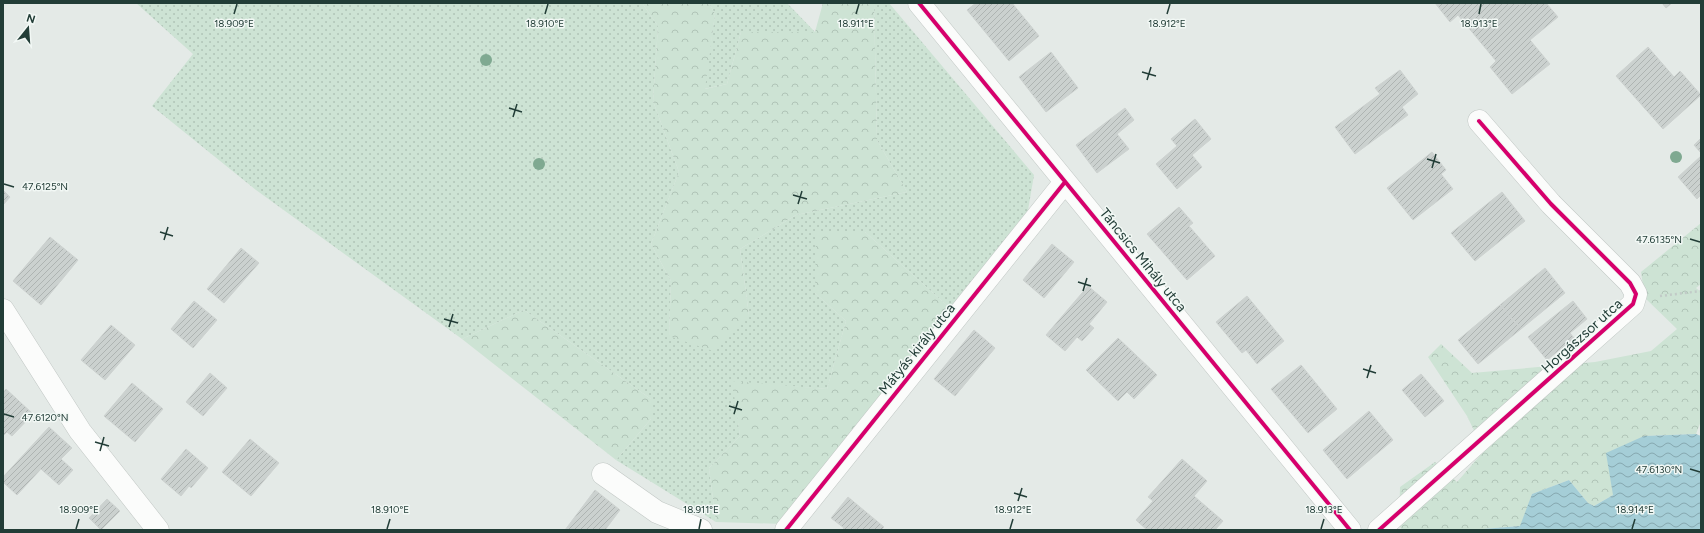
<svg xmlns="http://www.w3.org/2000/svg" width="1704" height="533" viewBox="0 0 1704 533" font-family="Figtree,sans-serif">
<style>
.grass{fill:url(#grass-dots)}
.forest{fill:url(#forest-crowns)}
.water{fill:url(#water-waves)}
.building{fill:url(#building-hatch);stroke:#cdd2d0}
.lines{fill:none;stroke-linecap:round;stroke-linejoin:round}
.minor-casing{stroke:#c1c7c4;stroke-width:23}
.path{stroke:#c1cac7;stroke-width:2.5;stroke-dasharray:2 3;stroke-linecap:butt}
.minor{stroke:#fbfcfb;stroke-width:22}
.cycleway-casing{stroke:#f2f8f5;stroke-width:6}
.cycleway{stroke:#d6006c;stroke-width:4}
.tree{fill:#7fa991}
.ticks{fill:none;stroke:#223d37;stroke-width:1.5}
.labels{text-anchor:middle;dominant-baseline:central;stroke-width:3;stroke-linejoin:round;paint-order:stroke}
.street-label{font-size:14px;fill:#223d37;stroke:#f2f8f5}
.ticks-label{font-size:10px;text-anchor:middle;fill:#223d37;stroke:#f2f8f5;stroke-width:3;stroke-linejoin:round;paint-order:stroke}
</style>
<defs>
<pattern id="grass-dots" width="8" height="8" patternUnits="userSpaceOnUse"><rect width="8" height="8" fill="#cde3d4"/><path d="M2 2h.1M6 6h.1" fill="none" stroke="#b0c4b7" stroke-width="1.8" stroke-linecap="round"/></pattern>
<pattern id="forest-crowns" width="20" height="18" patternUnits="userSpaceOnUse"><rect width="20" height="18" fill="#cde3d4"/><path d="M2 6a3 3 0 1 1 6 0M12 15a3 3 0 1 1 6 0" fill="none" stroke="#b0c4b7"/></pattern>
<pattern id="water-waves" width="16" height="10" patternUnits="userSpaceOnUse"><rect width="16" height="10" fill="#a5ced7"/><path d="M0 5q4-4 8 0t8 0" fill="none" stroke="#86a8af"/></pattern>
<pattern id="building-hatch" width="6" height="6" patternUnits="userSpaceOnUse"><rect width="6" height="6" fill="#cbd1cf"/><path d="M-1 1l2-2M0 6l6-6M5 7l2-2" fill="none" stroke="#aeb4b2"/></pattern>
</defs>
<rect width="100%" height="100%" fill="#e4eae7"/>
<path class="grass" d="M136 3H642L658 26 653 101 679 172 651 244 671 281 669 336 749 315 740 249 796 215 907 192 877 140 874 3H889L1034 175 1027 216 952 310 865 232 815 293 846 321 827 389 733 382 740 436 709 468 716 522 616 460 651 419V399L524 310 462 339 256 190 152 106 193 54Z
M709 3H787L815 32H741L727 84 704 89 715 14Z"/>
<path class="forest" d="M642 3H709L715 14 705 89 727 84 741 32H815L823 3H874L877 140 907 192 796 215 740 249 749 315 713 351 669 336 671 281 651 244 679 172 653 101 658 26Z
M1701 223V284L1696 288 1701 292V421L1696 434 1644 436 1613 495 1594 506 1588 503 1569 480 1532 494 1521 526 1471 530H1402L1399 525 1400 487 1435 462 1457 482 1484 451 1467 416 1428 357 1441 344 1472 373 1595 362 1651 351 1677 329 1645 298 1641 272Z
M816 231 865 232 952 310 783 524 716 522 709 468 740 436 732 381 827 389 846 321 815 293Z
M524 310 651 399V419L616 460 462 339Z"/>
<path class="water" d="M1696 434 1701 436V530H1471L1520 526 1532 494 1569 480 1588 503 1594 506 1613 495 1606 453 1644 436Z"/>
<path class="building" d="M976 3H1012L1039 36 1009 61 967 10Z
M1435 3H1518L1519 5 1521 3H1546L1558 17 1530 40 1550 64 1512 94 1490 67 1496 61 1458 15 1450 22Z
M1662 3H1672L1666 8Z
M1648 47 1674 77 1680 71 1701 95 1663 129 1616 76Z
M1051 52 1078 88 1046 112 1019 77Z
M1400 70 1418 94 1402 107 1408 115 1355 154 1335 127 1380 94 1375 88Z
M1125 108 1134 120 1117 134 1129 149 1097 173 1076 145Z
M1195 119 1211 139 1192 155 1202 167 1177 189 1156 164 1177 146 1171 139Z
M1701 138V153L1694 145Z
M1432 152 1446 170 1441 174 1453 189 1413 220 1387 188Z
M1701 156V195L1697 199 1678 177Z
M3 190 10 197 3 205Z
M1502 192 1525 221 1475 261 1451 233Z
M1179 207 1193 223 1189 226 1215 256 1187 280 1147 234Z
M50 237 78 260 41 305 13 281Z
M1052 244 1074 262 1044 298 1023 280Z
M241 248 259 263 224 303 207 289Z
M1545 268 1565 293 1521 329 1500 305Z
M1088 286 1107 302 1089 324 1094 328 1082 341 1077 337 1065 351 1046 335Z
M1247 296 1284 341 1257 364 1246 350 1242 353 1216 322Z
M194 301 217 320 193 348 171 329Z
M1573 301 1587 319 1570 333 1574 338 1547 360 1528 337Z
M1500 305 1521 329 1478 364 1458 340Z
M111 325 135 345 105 380 81 360Z
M974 330 995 348 955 396 934 379Z
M1118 338 1157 375 1134 399 1127 392 1118 401 1086 370Z
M1301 365 1337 409 1308 433 1271 389Z
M210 373 227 388 203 416 186 402Z
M1421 374 1444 401 1425 417 1402 390Z
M132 383 163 409 135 442 104 416Z
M6 389 33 414 12 436 7 432 3 436V393Z
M1369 411 1393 440 1347 479 1323 450Z
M49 427 72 448 61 459 73 470 59 485 41 469 17 495 3 482V477Z
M250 439 279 463 251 496 222 472Z
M186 449 208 468 191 488 189 486 181 496 161 479Z
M1182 459 1207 481 1194 496 1223 521 1215 530H1147L1136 520 1153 501 1148 497Z
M595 490 620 510 605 530H565Z
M848 497 884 527 881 530H842L844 528 831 518Z
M107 499 120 511 101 530 89 518Z"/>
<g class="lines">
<g class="minor-casing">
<path id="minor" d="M919 3 1350 530
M3 310 80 431 158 530
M603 474 657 512 701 530
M786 530 1065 182
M1379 530 1633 304 1636 294 1630 283 1551 204 1479 121"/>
</g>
<path class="path" d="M1660 296 1701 291"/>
<use href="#minor" class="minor"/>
<g class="cycleway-casing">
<path id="cycleway" d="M919 3 1350 530
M786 530 1065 182
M1379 530 1633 304 1636 294 1630 283 1551 204 1479 121"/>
</g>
<use href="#cycleway" class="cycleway"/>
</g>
<g class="tree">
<circle cx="486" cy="60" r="6"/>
<circle cx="1676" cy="157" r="6"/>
<circle cx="539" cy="164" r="6"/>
</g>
<path class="ticks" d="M234 14 237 4M545 14 548 4M856 14 859 4M1167 14 1170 4M1479 14 1481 4M1142 72 1156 76M1147 80 1151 67M509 108 522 112M513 117 517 104M1427 159 1440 163M1432 168 1436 154M4 184 14 187M793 195 807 199M798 204 802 191M160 232 173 236M1690 239 1700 242M164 240 168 227M1078 282 1091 286M1083 291 1087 278M444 319 458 323M449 327 453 314M1363 369 1376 373M1367 378 1371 365M729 406 742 410M4 414 14 417M734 414 738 401M95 442 109 446M100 451 104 437M1690 469 1700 472M1014 493 1027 497M1018 501 1022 488M76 529 79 519M387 529 390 519M699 529 701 519M1010 529 1013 519M1321 529 1324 519M1632 529 1635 519"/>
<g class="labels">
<g class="street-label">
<text transform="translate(1143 260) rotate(51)">Táncsics Mihály utca</text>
<text transform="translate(1582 336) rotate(-42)">Horgászsor utca</text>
<text transform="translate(917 349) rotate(-51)">Mátyás király utca</text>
</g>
</g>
<g class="ticks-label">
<text x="234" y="27">18.909°E</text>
<text x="545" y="27">18.910°E</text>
<text x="856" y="27">18.911°E</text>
<text x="1167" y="27">18.912°E</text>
<text x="1479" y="27">18.913°E</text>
<text x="45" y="190">47.6125°N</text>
<text x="1659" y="243">47.6135°N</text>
<text x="45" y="421">47.6120°N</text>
<text x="1659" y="473">47.6130°N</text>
<text x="79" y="513">18.909°E</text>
<text x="390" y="513">18.910°E</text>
<text x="701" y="513">18.911°E</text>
<text x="1013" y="513">18.912°E</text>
<text x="1324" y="513">18.913°E</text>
<text x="1635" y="513">18.914°E</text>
</g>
<rect width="1704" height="533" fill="none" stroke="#223d37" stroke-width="8"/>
<g transform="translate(28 28) rotate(17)" stroke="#f2f8f5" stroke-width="3" paint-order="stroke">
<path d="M0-3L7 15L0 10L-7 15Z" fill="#223d37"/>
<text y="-6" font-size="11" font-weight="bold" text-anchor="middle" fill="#223d37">N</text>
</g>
</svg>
